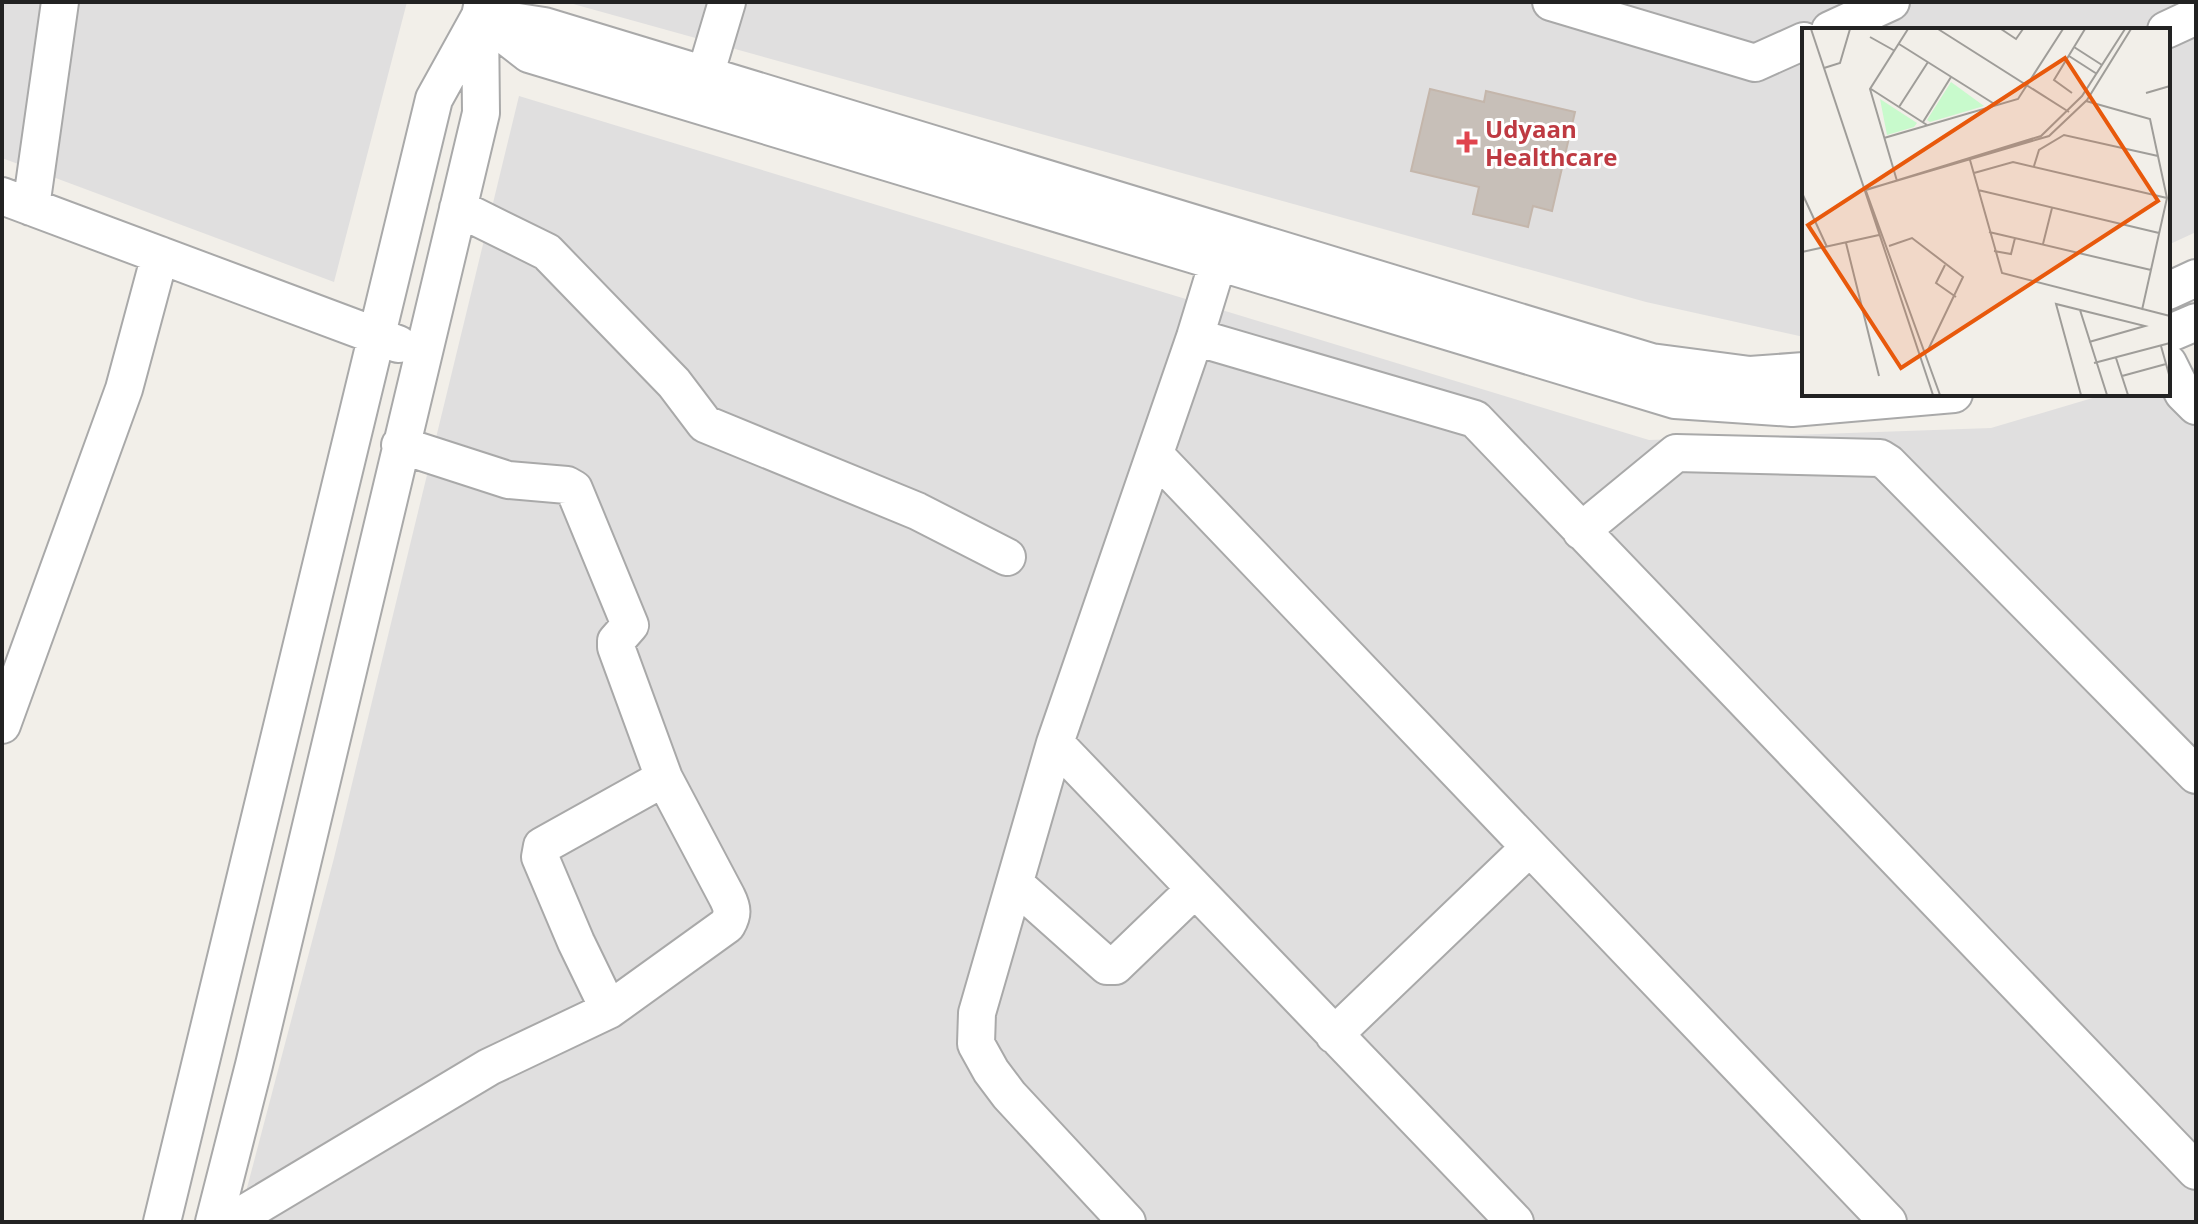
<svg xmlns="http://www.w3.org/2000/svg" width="2198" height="1224" viewBox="0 0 2198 1224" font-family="'Open Sans',sans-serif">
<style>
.residential{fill:#e0dfdf}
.building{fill:#c7bfb8;stroke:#c4b6ab;stroke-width:2}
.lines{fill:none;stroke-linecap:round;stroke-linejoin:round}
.minor-casing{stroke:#a9a9a9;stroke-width:40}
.minor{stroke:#fff;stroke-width:36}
.health-dot{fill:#e0444e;stroke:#fff;stroke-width:3}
.labels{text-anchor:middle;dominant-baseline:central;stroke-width:6;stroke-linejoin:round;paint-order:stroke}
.health-label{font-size:24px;font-weight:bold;fill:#be3a42;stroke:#fff;text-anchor:start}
.inset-road{fill:none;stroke:#9f9d99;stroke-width:2}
.view{fill:#e8590c;fill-opacity:0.15;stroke:#e8590c;stroke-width:4}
.inset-edge{fill:none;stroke:#222;stroke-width:4}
</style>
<rect width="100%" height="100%" fill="#f2efe9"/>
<path class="residential" d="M2 2H407L334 282 2 158Z
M566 2H2196V232L2168 245V30H1804V337L1646 302Z
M519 96 1649 440 1991 428 2106 394H2168V376L2196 367V1222H238L334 858Z"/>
<path class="building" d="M1430 89 1484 102 1486 91 1575 112 1552 211 1533 206 1528 227 1473 214 1479 187 1411 171Z"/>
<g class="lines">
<g class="minor-casing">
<path id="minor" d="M1551 2 1755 63 1804 41
M480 16 529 54 1675 400 1792 408 1954 394
M485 17 544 26 1651 362 1750 375 1804 371
M1830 30 1891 2
M2166 30 2196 16
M698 99 727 2
M2 196 398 344
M31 207 60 2
M458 208 547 252 674 383 705 424 917 511 1007 557
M2168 291 2196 278
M2168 334 2196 322
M1195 337 1475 419 2196 1171
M2168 363 2183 393 2196 406
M1155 455 1888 1222
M1581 531 1676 453 1880 458 1888 463 2196 775
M2 725 124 389 160 255
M1055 743 1515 1222
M1015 884 1107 966H1115L1194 890
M609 1010 576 942 540 857 542 846 664 778
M1334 1035 1529 848
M162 1222 434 99 480 16 483 2
M214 1222 254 1065 481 113 480 18
M230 1222 489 1067 609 1010 727 925C733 914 733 909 727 897L664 778 616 647V641L630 625 574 489 567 485 508 480 400 445
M1127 1222 1009 1095 991 1071 976 1044 977 1013 1055 743 1195 337 1225 239"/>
</g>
<use href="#minor" class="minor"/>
</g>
<path class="health-dot" d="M1463 130h8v8h8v8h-8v8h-8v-8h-8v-8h8z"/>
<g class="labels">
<g class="health-label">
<text x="1485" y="128">Udyaan<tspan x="1485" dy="28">Healthcare</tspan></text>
</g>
</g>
<g transform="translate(1802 28)">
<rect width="368" height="368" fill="#f2efe9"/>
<path d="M149 54 182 78 128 94 125 92ZM78 71 115 95 112 99 85 107Z" fill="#c8facc"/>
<path class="inset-road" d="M9 1 131 367M136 1 267 84M199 1 214 11 221 1M68 9 93 23M97 16 194 77M272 19 300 37M267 28 295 46M22 40 38 35 48 1M69 61 125 97M270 65 252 52 283 1M344 65 368 58M284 73 348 91 365 170 340 282M97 79 126 34M121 94 149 49M82 110 216 71 261 1M168 132 200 245 368 288M232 138 237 122 262 107 356 128M172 145 211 134 365 170M95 153 68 61 106 1M63 162 247 108 285 72 329 1M64 162 239 108 280 68 323 1M176 162 357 205M64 163 138 367M0 165 25 219M187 204 349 242M44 215 77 348M241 216 250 180M87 218 110 210 161 249 125 324M192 223 209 226 213 210M0 224 77 207M143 237 134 255 154 269M0 254V222M278 282 305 367M359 318 368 350M314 330 326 367M292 335 368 315M320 348 364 336M279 367 254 276 343 298 287 314"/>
<path class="view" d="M263 30 356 173 99 340 6 197Z"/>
<rect width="368" height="368" class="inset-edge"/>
</g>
<rect width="2198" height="1224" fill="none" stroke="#222222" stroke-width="8"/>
</svg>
